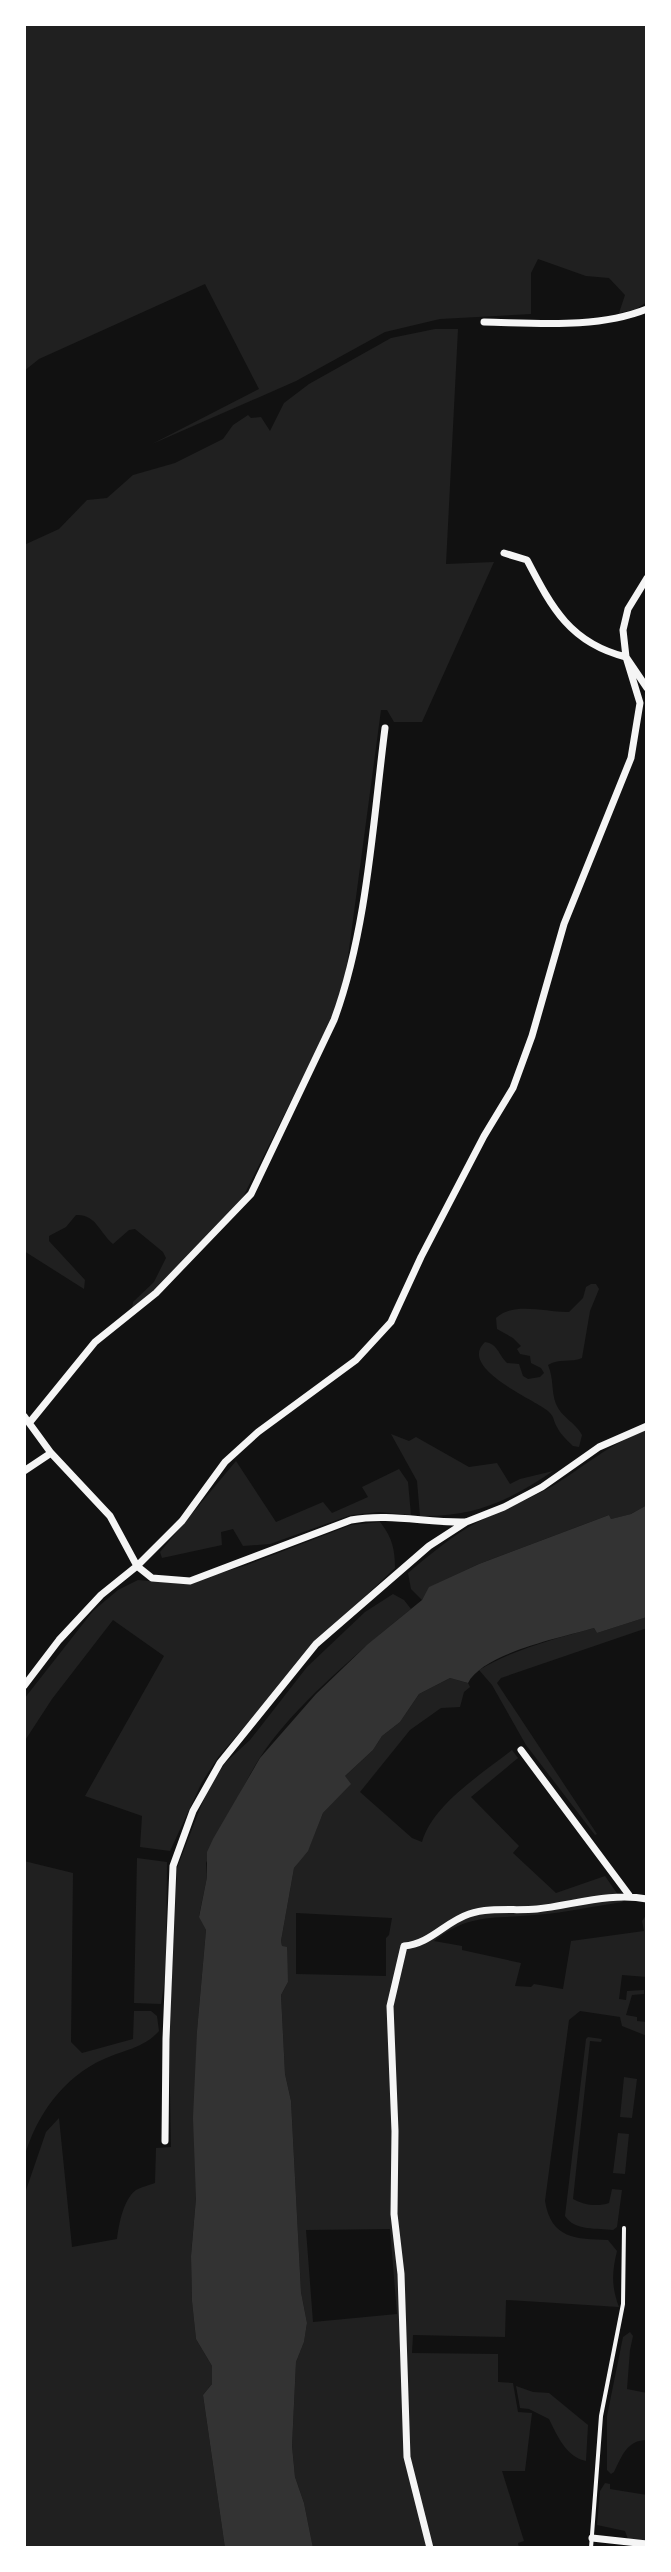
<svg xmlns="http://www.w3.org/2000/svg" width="671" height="2572" viewBox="0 0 671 2572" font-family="Spectral,serif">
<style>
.green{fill:#202020;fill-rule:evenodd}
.water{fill:#333}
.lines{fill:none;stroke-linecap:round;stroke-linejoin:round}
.service{stroke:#f5f5f5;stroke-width:4}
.minor{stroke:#f5f5f5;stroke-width:7}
</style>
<rect width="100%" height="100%" fill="#111"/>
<path class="green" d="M24 24H647V302L636 309 619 313 625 295 609 278 586 276 538 259 531 273V314L440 319 385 332 296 381 152 444 259 389 205 284 39 359 24 371Z
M435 329H458L446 564 494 562 422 722H394L387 710H381L346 972 332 1019 240 1203 163 1285 132 1310 133 1302 154 1282 166 1258 163 1252 135 1229 129 1230 113 1244C99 1232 96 1214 76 1215L66 1227 49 1236V1241L85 1280 84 1289 24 1251V545L59 529 87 500 107 498 133 475 175 463 223 439 233 425 248 415 251 418 261 417 270 431 284 403 309 384 391 338Z
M591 1284H596L599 1289 590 1311 582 1358C571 1363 558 1358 548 1365 554 1379 551 1391 556 1404 561 1417 576 1423 582 1435L579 1447 573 1446C568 1441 560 1434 557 1427 553 1421 555 1417 548 1411 534 1399 457 1368 485 1342 498 1344 498 1354 507 1363L519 1364 523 1376 528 1379 540 1377 544 1373 541 1368 531 1363 530 1356 520 1354 517 1349 521 1346 513 1338 497 1329 496 1318C514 1301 548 1313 569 1312L583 1298 586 1287Z
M647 1430V1505L631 1514 611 1519 609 1515 479 1564 430 1587 422 1600 411 1589 408 1573C427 1557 446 1541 467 1528 494 1512 524 1502 551 1487 584 1467 610 1443 647 1430Z
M391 1434 409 1441 416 1437 469 1467 497 1463 510 1484 520 1479 553 1471C509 1501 474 1517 420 1516L417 1481Z
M236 1461 276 1522 323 1502 332 1513 368 1497 362 1487 399 1469 408 1482 411 1515 379 1512 351 1515 270 1544 243 1546 233 1529 221 1532 222 1545 162 1558 160 1552Z
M380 1522C392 1537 395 1549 395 1568L299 1659 274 1693 219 1756 202 1782 170 1851 140 1847 142 1816 85 1796 164 1656 113 1620 52 1699 24 1742V1699L93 1611 118 1590 138 1580 184 1584 244 1566 351 1525Z
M393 1594 404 1600 411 1609C363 1648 292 1707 259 1759 239 1792 223 1829 206 1863L207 1877 199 1916 206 1930 197 2031 196 2198 191 2255 192 2300 196 2339 212 2366V2384L203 2395 225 2548H34L24 2545V2196L46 2132 59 2118 72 2247 117 2239C119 2224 123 2200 136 2190 141 2187 150 2185 155 2183L156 2148 171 2147 169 2037 177 1868 199 1811 210 1785 226 1762 250 1740 307 1667 365 1612Z
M647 1617V1628L501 1678 497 1683 597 1834 595 1835 526 1745 492 1685 479 1670C514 1649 555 1639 594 1628L597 1633Z
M450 1678 468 1683 470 1687 464 1692 460 1707 441 1708 410 1730 360 1792 412 1838 422 1842C433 1804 482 1774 512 1750L518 1758 471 1797 519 1846 513 1853 556 1893 605 1876 623 1902C594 1906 565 1913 535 1915 493 1919 469 1913 434 1941L462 1946V1950L521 1963 515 1986 531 1987 534 1984 563 1989 571 1941 644 1931 642 1921 647 1914V1977L622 1975 619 1999 626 2000 627 1991 644 1990V1994L632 1995 626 2015 637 2017V2021L647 2022V2036L622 2026 620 2017 580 2011 569 2020 545 2201C551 2239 576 2239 608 2240L617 2251C612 2272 611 2286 619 2307L506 2300 505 2337 413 2335 412 2353 498 2354V2382L513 2383 518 2412 532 2413 525 2471H502L524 2541 518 2543 519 2548H313L304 2503 295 2477 292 2446 296 2362 304 2342 307 2323 301 2292 291 2101 285 2074 281 1995 288 1982 281 1941 294 1868 310 1845 323 1813 350 1784 344 1777 373 1750 382 1736 400 1722 419 1694ZM296 1913 392 1918 389 1935 386 1938V1976L296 1974ZM390 2229 397 2314 313 2322 306 2230Z
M137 1858 167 1862 166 1972 161 2004 134 2003Z
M24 1861 73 1873 71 2042 82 2053 133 2039 134 2011H151L157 2016 159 2031C144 2048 124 2050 104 2059 63 2077 36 2116 24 2158Z
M588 2037 602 2039 601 2042 590 2041 573 2199C583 2205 598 2207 609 2203L612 2189 622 2190 617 2227 613 2230C598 2228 574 2231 565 2216L586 2039Z
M624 2077 637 2079 632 2118 620 2117Z
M618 2133 629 2134 625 2174 613 2173Z
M630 2332 633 2336 630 2350 627 2389 647 2393V2440C627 2440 622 2456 614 2472L611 2474 607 2470V2416L623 2337Z
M516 2386 533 2392 549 2393 588 2425 586 2461C566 2457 557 2435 549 2419L529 2409 520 2408Z
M605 2483 610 2484V2489L647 2495V2540L628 2539 625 2531 597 2525 600 2491Z"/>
<path class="water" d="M647 1505V1617L597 1633 594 1628C563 1637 483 1653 468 1683L450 1678 419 1694 400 1722 382 1736 373 1750 345 1776 351 1784 323 1813 308 1851 294 1868 281 1941 282 1946 287 1947 288 1982 281 1995 285 2074 291 2101 301 2292 307 2323 304 2342 296 2362 292 2446 295 2477 304 2503 313 2548H225L203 2395 212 2384V2366L196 2339 192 2301 191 2256 196 2198 193 2118 197 2031 206 1930 199 1917 207 1877V1852L213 1839 260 1758 316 1694 368 1644 422 1600 429 1587 479 1564 609 1515 611 1519 631 1514Z"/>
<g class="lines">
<path class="service" d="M591 2548 601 2416 623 2304 624 2228"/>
<path class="minor" d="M484 322C536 323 597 329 647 309
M504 553 527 560C552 608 570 643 626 657L647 688
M24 1416 51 1453 110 1516 137 1566 152 1578 190 1581 351 1520C389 1513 427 1523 465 1522
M30 1422 95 1342 156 1293 251 1194 334 1020C367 931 373 822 385 728
M24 1471 51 1453
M24 1686 59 1640 101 1595 137 1566 182 1521 225 1462 258 1432 356 1360 391 1322 421 1257 484 1136 513 1088 532 1036 564 924 631 758 640 703 626 657 623 630 628 609 647 578
M521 1750 629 1895
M165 2141 166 2039 173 1866 193 1811 220 1763 316 1644 429 1546 466 1522 504 1507 542 1487 599 1447 647 1426
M592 2538 647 2544
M430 2548 407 2457 401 2274 394 2214 395 2131 390 2006 404 1946C430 1944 445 1922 469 1914 490 1907 516 1911 537 1909 573 1905 611 1892 647 1899"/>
</g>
<rect width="671" height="2572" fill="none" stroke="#ffffff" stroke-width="52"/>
</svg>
